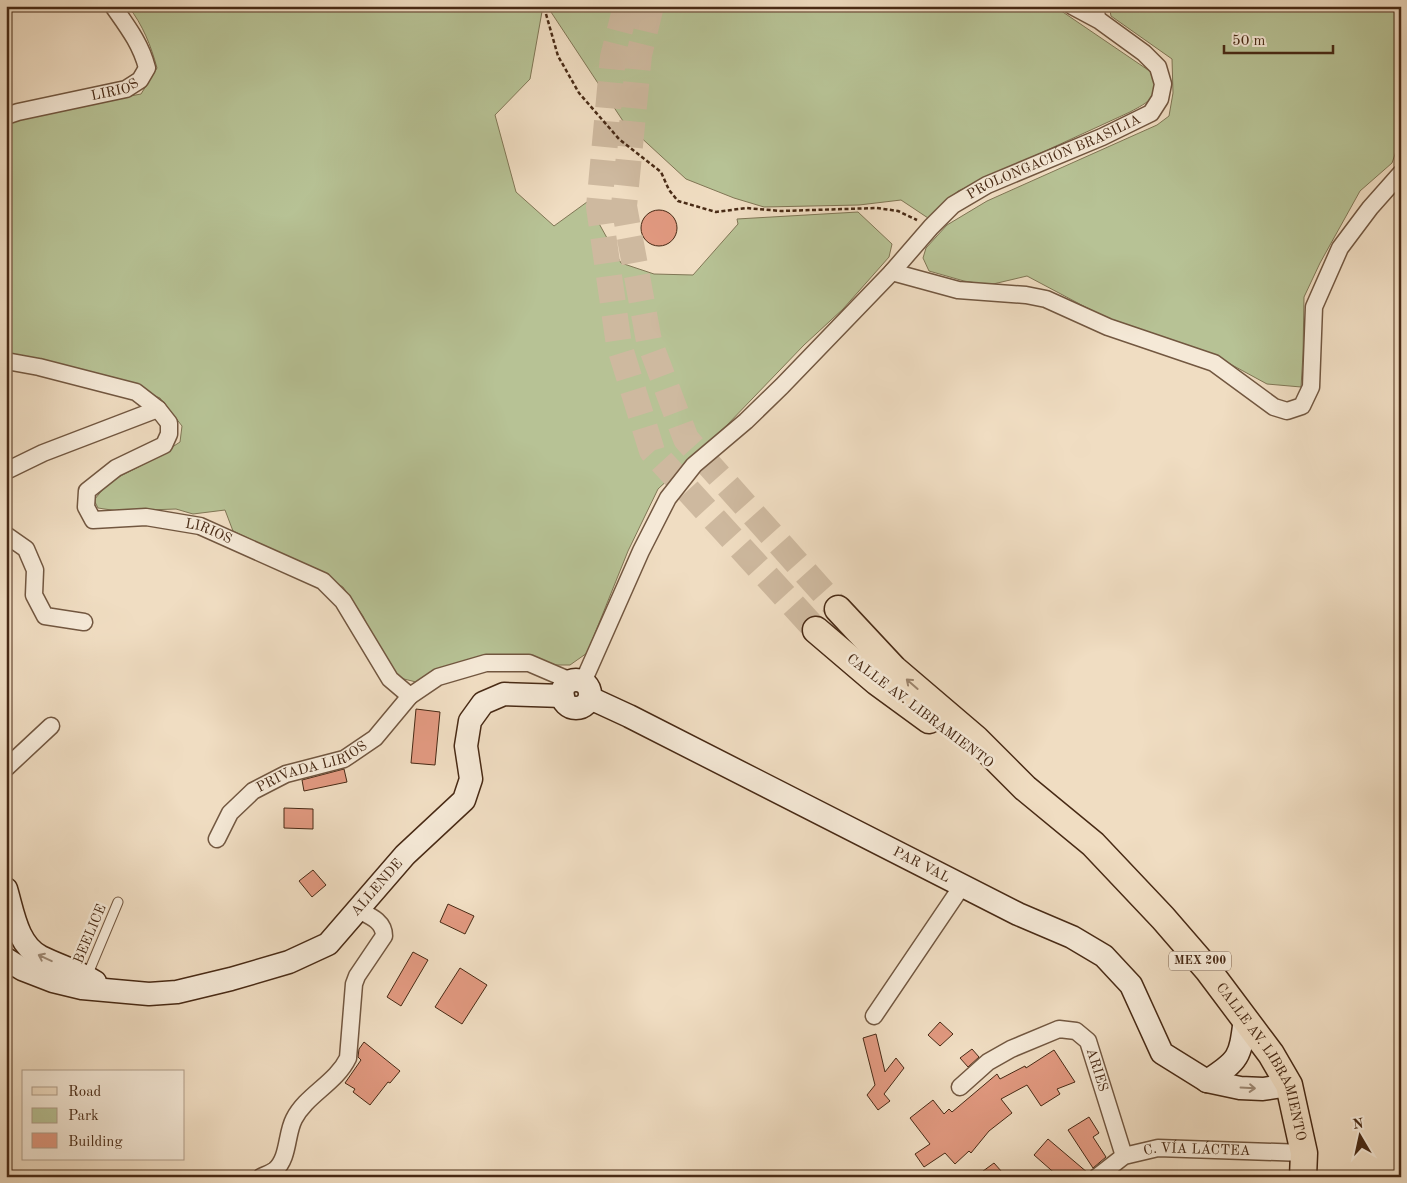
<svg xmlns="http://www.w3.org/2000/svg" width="1407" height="1183" viewBox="0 0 1407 1183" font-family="'Old Standard TT',serif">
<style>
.green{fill:#b7c295;stroke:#807655}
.building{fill:#e19980;stroke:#482a15}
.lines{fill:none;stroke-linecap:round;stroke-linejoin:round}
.primary-tunnel{stroke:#ceb99f;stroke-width:26;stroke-dasharray:26 13;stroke-linecap:butt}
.lane-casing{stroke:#725740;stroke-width:11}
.street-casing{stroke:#725740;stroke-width:19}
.secondary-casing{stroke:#482a15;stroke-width:25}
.primary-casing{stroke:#482a15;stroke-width:29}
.path{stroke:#482a15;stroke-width:2.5;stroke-dasharray:4 2.5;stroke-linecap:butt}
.lane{stroke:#f5e9d7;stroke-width:9}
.street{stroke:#f5e9d7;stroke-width:16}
.secondary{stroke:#f5e9d7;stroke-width:22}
.primary{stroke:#f0ddc2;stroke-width:26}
.oneway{stroke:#9c846c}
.oneway2{stroke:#9e8a76}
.labels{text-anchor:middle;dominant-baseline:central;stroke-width:5;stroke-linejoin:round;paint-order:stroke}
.shield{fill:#f5e9d7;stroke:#7c634f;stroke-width:1}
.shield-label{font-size:12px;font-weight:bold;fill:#482a15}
.street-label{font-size:14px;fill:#482a15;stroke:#f5e9d7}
</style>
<rect width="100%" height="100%" fill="#f0ddc2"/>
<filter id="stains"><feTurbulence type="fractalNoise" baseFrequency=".004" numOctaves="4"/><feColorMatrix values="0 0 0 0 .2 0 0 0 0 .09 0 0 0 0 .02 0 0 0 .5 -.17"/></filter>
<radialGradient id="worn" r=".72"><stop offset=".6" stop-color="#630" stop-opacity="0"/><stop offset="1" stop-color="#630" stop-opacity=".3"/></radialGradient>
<path class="green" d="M128 6H543L530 79 495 115 516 192 554 226 587 202 621 263 654 274 693 275 738 224 737 219 858 212 892 244 889 257 843 309 804 345 727 425 658 489 628 551 587 653 570 665H453L416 682 396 677 381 655 363 616 343 587 311 568 233 531 225 510 193 514 176 509 118 511 98 508 94 500 109 482 154 459 180 442 182 426 160 398 109 377 6 353V122L77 106 141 94 157 68C151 46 143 25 128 6Z
M547 6H1054L1154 74C1157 99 1150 101 1130 112L958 191 928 218 901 200 859 205 764 207 734 198 686 179 623 121Z
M1109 6H1401V137L1392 163 1360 191 1320 263 1304 297 1303 354 1301 387 1267 384 1221 359 1121 326 1027 276 989 285 964 281 929 271 923 258 926 248 947 225 987 201 1157 125 1169 116 1173 93 1172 59 1111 16Z"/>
<path class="building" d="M641 228a18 18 0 1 1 36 0a18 18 0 1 1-36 0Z
M416 709 440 712 435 765 411 763Z
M344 769 347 782 304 791 302 780Z
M284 808 313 809V829L284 828Z
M313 870 326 885 312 897 299 881Z
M448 904 474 916 465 934 440 922Z
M413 952 428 960 401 1006 387 997Z
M460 968 487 985 462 1024 435 1007Z
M940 1022 953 1034 940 1046 928 1035Z
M876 1034 885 1072 896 1058 904 1068 884 1094 890 1101 878 1110 867 1095 875 1085 863 1038Z
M364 1042 400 1071 390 1083 388 1082 370 1105 353 1092 355 1089 345 1083 361 1060 358 1057 359 1049Z
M972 1049 979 1057 968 1067 960 1058Z
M1054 1050 1075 1082 1057 1089 1060 1094 1041 1106 1027 1085 1001 1099 1012 1113 989 1131 971 1153 969 1151 955 1164 945 1153 924 1167 915 1154 930 1144 910 1118 933 1100 944 1114 949 1109 952 1112 997 1074 1000 1079 1025 1066 1026 1068Z
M1089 1117 1099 1133 1093 1137 1106 1157 1093 1168 1068 1130Z
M1048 1139 1088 1173 1087 1177H1059L1034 1155Z
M994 1163 1002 1172 996 1177H975Z"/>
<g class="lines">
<path class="primary-tunnel" d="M626 6 613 57 599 207 619 345 652 451 816 630
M651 6 639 55 624 206 649 341 686 439 838 609"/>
<g class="lane-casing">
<path id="lane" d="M1100 6V21
M87 976 118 902"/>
</g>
<g class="street-casing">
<g id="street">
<path id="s1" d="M6 116 18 112 126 89 140 80 147 68C141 44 127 26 113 6"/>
<path d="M892 272 958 290 1026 295 1046 299 1108 327 1214 363 1274 407 1287 411 1302 406 1311 387 1314 307 1340 248 1370 208 1401 173"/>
<path id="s2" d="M6 361 39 367 136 392 158 409 169 423V434L164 445 116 468 87 491 86 507 93 520 146 517 200 526 323 581 343 601 390 679 410 696 438 677 486 663H529L571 681"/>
<path d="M6 471 43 453 158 409"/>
<path d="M6 535 26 549 35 570 34 595 45 616 84 622"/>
<path id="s3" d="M583 682 641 551 668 498 694 465 746 421 782 386 892 272 931 227 953 205 987 185 1102 137 1151 113 1160 99 1163 84 1158 67 1144 53 1100 21 1072 6"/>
<path d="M6 768 51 726"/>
<path id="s4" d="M217 839 230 813 253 791 286 774 344 759 375 738 410 696"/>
<path d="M874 1016 962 886"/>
<path id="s5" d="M960 1087 988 1062 1011 1049 1059 1029 1076 1031 1088 1041 1124 1156"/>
<path d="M261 1177C265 1175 271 1173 275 1170 289 1158 286 1134 294 1119 306 1095 336 1083 348 1058L354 984 357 976 384 936C384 921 370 916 358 910"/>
<path id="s6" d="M1097 1177 1124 1156 1158 1148 1304 1153"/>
</g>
</g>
<g class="secondary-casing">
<g id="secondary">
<circle cx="576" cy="694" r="14"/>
<path id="s7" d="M590 698 629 716 1018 914 1072 937 1104 956 1131 985 1162 1053 1207 1081 1240 1088 1263 1089 1289 1085"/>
<path d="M6 889C13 912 17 945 41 957 59 966 78 971 95 982"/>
<path id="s8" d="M6 959 22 969 53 981 82 988 149 994 177 992 231 979 289 962 328 944 405 855 464 800 471 779 466 746 470 721 483 703 504 694 563 696"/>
<path d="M1207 1081C1240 1060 1240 1057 1245 1019"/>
</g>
</g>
<g class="primary-casing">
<g id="primary">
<path id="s9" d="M838 609 894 669 976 739 1025 788 1093 844 1163 918 1208 970 1271 1054 1289 1085 1304 1153 1303 1177"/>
<path d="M816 630 877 682 929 720"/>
</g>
</g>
<path class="path" d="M546 14 558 56 579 93 619 139 661 172 669 190 678 201 716 212 746 208 781 211 877 208 898 211 917 220"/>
<use href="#lane" class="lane"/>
<use href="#street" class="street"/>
<use href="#secondary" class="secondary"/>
<use href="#primary" class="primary"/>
</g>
<defs><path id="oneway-shaft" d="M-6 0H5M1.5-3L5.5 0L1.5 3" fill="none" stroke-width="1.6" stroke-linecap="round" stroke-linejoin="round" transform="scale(1.25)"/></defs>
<use class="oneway" href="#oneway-shaft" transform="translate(912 684) rotate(-139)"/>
<g class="oneway2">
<use href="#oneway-shaft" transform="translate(45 958) rotate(-155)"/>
<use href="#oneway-shaft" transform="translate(1248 1088) rotate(3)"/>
</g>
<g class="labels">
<rect class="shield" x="1169" y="951.5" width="62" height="19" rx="4"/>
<g class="shield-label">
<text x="1200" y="961">MEX 200</text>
</g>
<g class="street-label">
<text stroke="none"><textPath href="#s1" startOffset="112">LIRIOS</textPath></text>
<text stroke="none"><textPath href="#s3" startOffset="724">PROLONGACIÓN BRASILIA</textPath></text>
<text stroke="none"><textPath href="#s2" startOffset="441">LIRIOS</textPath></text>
<text transform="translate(920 711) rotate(37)">CALLE AV. LIBRAMIENTO</text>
<text stroke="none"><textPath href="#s4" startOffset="125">PRIVADA LIRIOS</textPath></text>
<text stroke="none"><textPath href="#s7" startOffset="371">PAR VAL</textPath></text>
<text stroke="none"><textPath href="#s8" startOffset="411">ALLENDE</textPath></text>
<text transform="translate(90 934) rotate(-67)">BEELICE</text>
<text stroke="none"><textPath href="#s9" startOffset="626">CALLE AV. LIBRAMIENTO</textPath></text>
<text stroke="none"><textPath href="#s5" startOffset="179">ARIES</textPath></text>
<text stroke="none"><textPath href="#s6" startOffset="108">C. VÍA LÁCTEA</textPath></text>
</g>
</g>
<rect width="1407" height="1183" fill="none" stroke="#f0ddc2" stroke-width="25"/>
<rect x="8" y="8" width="1392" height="1168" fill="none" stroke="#482a15" stroke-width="2.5"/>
<rect x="12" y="12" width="1382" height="1158" fill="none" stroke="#482a15"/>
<rect x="22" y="1070" width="162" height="90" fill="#f5e9d7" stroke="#b09d89"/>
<rect x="32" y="1087" width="25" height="8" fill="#f0ddc2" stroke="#b09d89"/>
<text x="68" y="1096" font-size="15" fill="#482a15">Road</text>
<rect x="32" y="1108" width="25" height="15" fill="#b7c295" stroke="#b09d89"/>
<text x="68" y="1120" font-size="15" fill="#482a15">Park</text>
<rect x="32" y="1133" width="25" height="15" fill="#e19980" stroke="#b09d89"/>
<text x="68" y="1146" font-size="15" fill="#482a15">Building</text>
<g transform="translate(1360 1136) rotate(351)" stroke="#f5e9d7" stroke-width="4" paint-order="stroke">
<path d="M0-4L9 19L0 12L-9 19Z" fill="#482a15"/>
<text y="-8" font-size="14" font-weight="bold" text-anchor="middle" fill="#482a15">N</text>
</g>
<path d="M1224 45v8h109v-8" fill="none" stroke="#482a15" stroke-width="2.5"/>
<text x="1232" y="45" font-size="15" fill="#482a15" stroke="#f5e9d7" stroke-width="4" paint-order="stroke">50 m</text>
<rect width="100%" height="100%" filter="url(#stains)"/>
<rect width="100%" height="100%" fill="url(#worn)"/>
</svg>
